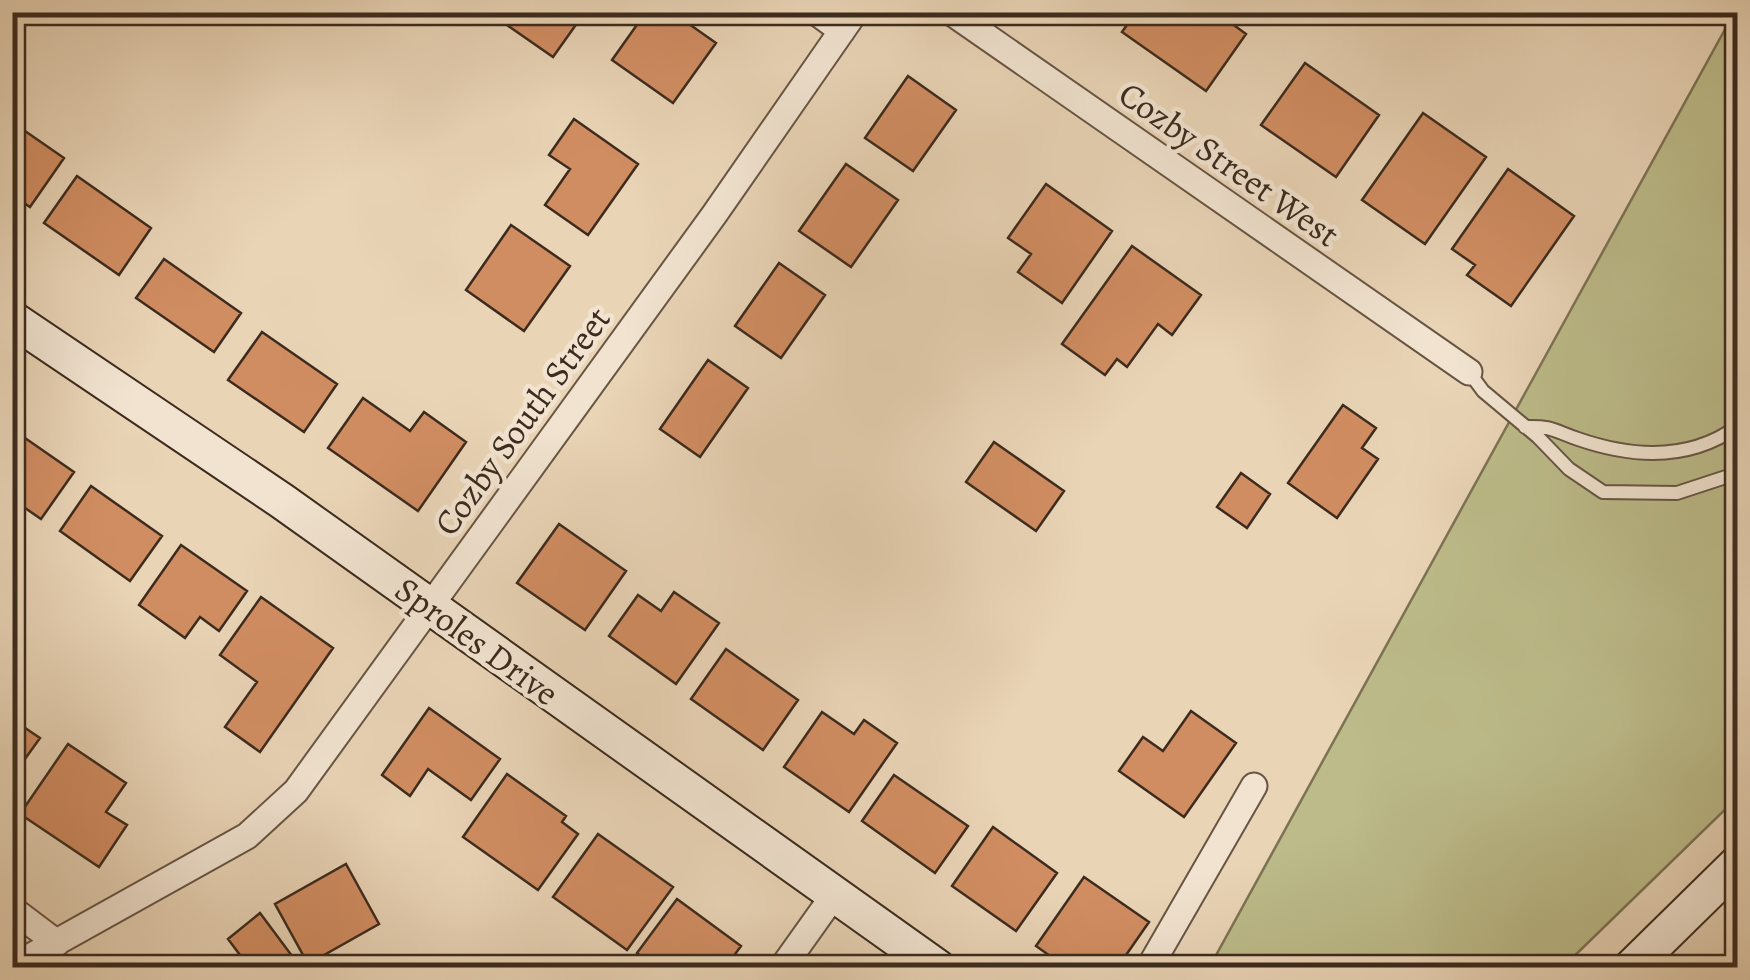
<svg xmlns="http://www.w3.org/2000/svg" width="1750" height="980" viewBox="0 0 1750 980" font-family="Alegreya,serif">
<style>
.green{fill:#bcbb89;stroke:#7c7354;stroke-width:2.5}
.building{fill:#d18d62;stroke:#3c2b1e;stroke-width:2.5}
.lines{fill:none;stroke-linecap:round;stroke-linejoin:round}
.lane-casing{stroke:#675544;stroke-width:16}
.street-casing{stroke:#675544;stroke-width:29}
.secondary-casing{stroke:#3c2b1e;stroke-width:39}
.lane{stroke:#f1e3d0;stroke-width:12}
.street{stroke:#f1e3d0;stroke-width:25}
.secondary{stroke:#f1e3d0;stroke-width:35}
.labels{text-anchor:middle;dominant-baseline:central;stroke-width:9;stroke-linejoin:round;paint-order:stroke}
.street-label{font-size:35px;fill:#3c2b1e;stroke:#f1e3d0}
</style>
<rect width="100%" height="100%" fill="#e9d4b6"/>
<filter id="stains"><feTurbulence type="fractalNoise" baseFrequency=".002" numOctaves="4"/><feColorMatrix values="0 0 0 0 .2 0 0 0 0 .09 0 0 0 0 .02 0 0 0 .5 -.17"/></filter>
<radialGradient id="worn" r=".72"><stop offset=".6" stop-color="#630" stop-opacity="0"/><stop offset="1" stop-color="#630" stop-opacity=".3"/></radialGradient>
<path class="green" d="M1734 13H1737V798L1563 967 1209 968Z"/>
<path class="building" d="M507 12H585L553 57 501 21Z
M646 12H672L716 43 673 103 612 60Z
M1136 12H1216L1246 34 1206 91 1122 32Z
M1305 63 1379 115 1336 177 1261 125Z
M908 76 956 110 913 171 865 138Z
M1423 113 1486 157 1425 244 1362 200Z
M574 119 638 164 588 235 545 205 570 169 549 155Z
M12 122 64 158 30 207 12 195Z
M846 164 898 200 851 267 799 231Z
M1508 169 1574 216 1511 306 1467 275 1475 265 1452 249Z
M77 176 151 228 119 275 44 223Z
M1046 184 1112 231 1062 303 1018 272 1031 254 1008 238Z
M511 225 570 266 524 331 466 290Z
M1132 246 1201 295 1172 335 1158 324 1127 367 1117 359 1105 375 1062 344Z
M164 259 241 313 214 352 136 298Z
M779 263 825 295 781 358 735 326Z
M262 332 337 384 304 432 228 380Z
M708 360 748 388 700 457 660 429Z
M363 398 410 431 424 412 466 442 418 511 328 448Z
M1343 405 1376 428 1362 448 1378 459 1337 518 1288 483Z
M12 429 74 472 41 519 12 499 19 488 12 484Z
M994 442 1064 491 1036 531 966 482Z
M1241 473 1270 494 1247 528 1217 507Z
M91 486 162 536 130 581 60 531Z
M559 524 626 571 585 630 517 583Z
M181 545 247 591 219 631 200 617 185 638 139 605Z
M674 592 719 623 676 684 609 636 638 595 661 611Z
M261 597 333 648 260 752 225 727 257 682 220 655Z
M726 649 798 700 763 750 691 699Z
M429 708 500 759 471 800 428 769 410 796 382 775Z
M1191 711 1236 743 1184 817 1119 771 1143 737 1163 751Z
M822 712 854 734 864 720 897 743 849 812 784 767Z
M12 719 40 738 12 777Z
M68 744 126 783 106 812 127 825 99 867 20 814Z
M507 774 566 816 562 822 578 834 538 890 463 837Z
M894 775 968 826 935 873 862 821Z
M993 827 1057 873 1016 931 952 886Z
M598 834 673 887 627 950 553 897Z
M346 864 379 924 308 964 275 904Z
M1084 877 1149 922 1117 968H1067L1036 946Z
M677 899 741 946 725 968H656L637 953Z
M260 913 301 968H224L240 955 228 939Z"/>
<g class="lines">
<g class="lane-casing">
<path id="lane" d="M1469 372 1483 391 1538 437 1569 469 1603 492 1677 493 1738 473
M1525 427C1553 426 1554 431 1578 439 1633 458 1690 461 1738 426"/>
</g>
<g class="street-casing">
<path id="street" d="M816 12 842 31
M951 12 1469 372
M12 909 57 943
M12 967 247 836 296 791 714 215 855 12
M782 968 834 895
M1149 968 1254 786"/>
</g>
<g class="secondary-casing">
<path id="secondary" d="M12 319 282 501 938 968
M1631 968 1738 863"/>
</g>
<use href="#lane" class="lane"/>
<use href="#street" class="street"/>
<use href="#secondary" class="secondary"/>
</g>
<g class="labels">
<g class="street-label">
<text transform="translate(1229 164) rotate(35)">Cozby Street West</text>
<text transform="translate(522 421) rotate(-54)">Cozby South Street</text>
<text transform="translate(477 641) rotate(36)">Sproles Drive</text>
</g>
</g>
<rect width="1750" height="980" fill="none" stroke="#e9d4b6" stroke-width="50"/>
<rect x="15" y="15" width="1720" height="950" fill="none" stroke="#3c2b1e" stroke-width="5"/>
<rect x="25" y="25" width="1700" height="930" fill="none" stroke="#3c2b1e" stroke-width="2.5"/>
<rect width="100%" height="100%" filter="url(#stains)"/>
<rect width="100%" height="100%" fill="url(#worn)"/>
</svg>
